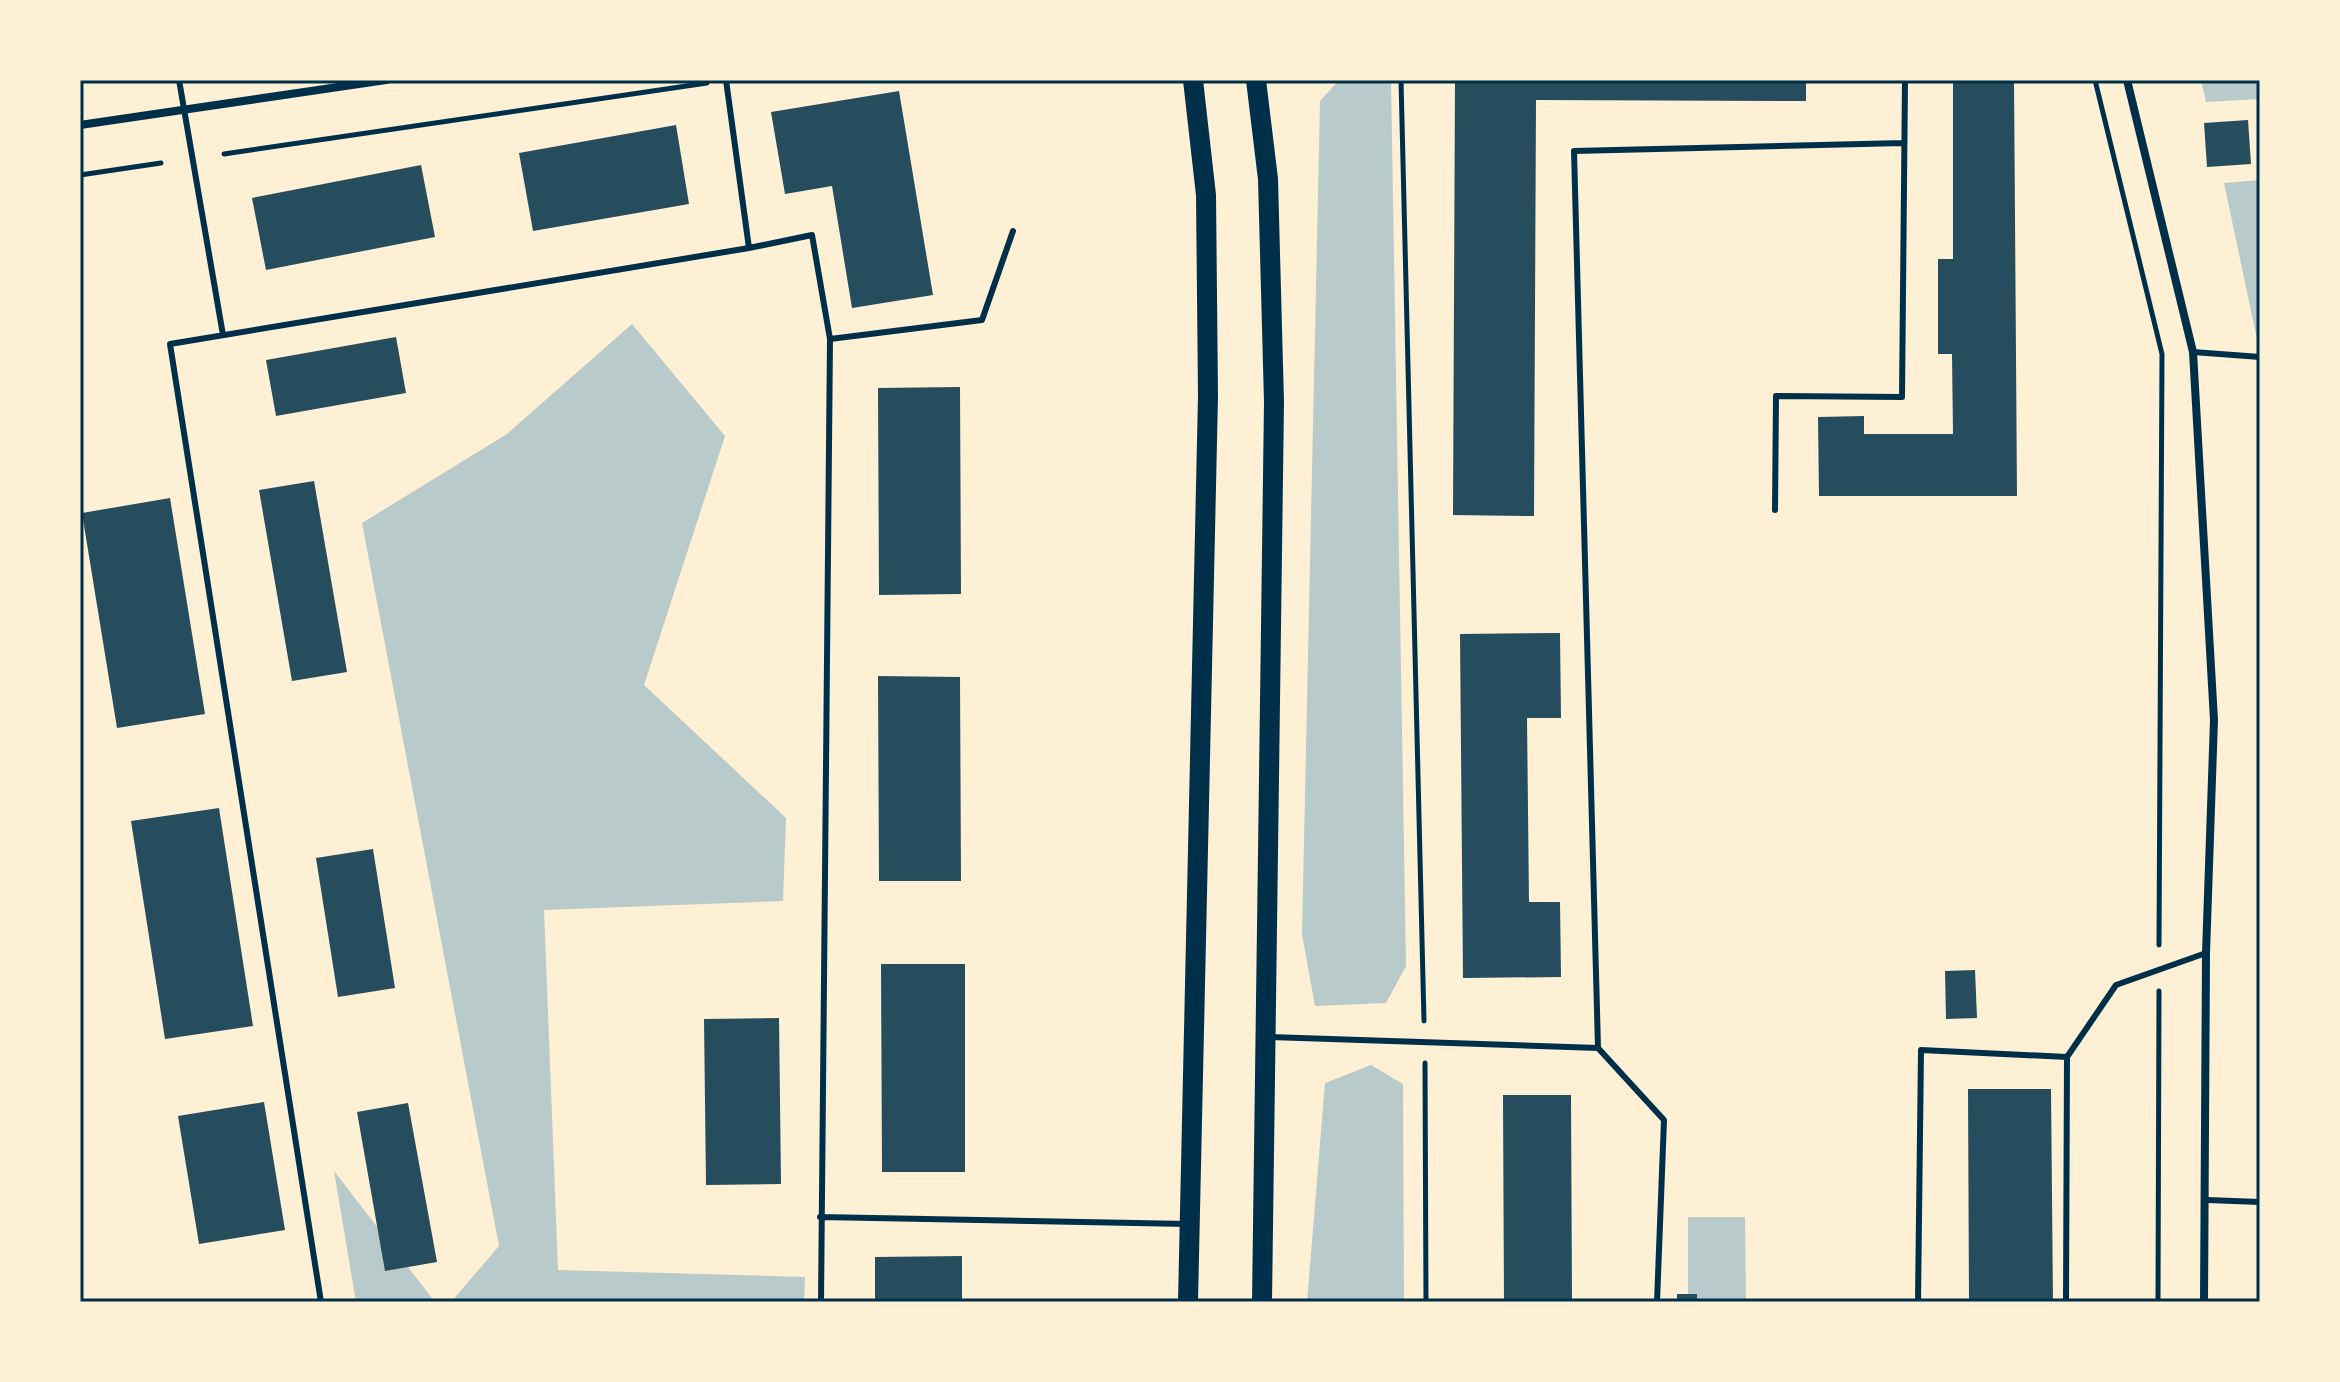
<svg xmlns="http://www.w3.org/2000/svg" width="2340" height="1382" viewBox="0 0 2340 1382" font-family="Lato,sans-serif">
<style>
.green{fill:#b9caca}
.building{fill:#264d5e}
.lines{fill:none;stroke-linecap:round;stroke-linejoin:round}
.path{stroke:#003049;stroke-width:5}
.service{stroke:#003049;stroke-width:6}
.minor{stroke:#003049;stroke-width:8}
.primary{stroke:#003049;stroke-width:20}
.neatline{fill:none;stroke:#003049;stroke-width:3}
</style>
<rect width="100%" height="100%" fill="#fdf0d5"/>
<path class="green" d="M1339 80H1391L1406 966 1386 1003 1315 1006 1302 934 1320 101Z
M2201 80H2260V99L2206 102Z
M2260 180V344H2258L2224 183Z
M632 324 725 436 644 685 786 818 783 901 544 910 558 1270 805 1277 804 1302H451L499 1246 362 523 507 434Z
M1371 1065 1403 1084 1404 1302H1307L1325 1083Z
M334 1171 435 1302H356Z
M1688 1217H1745L1746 1302H1688Z"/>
<path class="building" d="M1455 80H1806V101L1536 100 1534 516 1453 515Z
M1953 80H2014L2017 496H1819L1818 417 1864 416V434H1953L1952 354H1938V259H1953Z
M899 91 933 295 852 308 832 186 785 194 771 112Z
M2248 120 2251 164 2207 167 2204 123Z
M676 125 689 204 533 231 519 153Z
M421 165 435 237 266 270 252 198Z
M396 337 406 393 276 416 266 360Z
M960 387 961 594 879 595 878 388Z
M314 481 347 672 292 681 259 490Z
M170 498 205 714 117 728 82 513Z
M1560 633 1561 718H1527L1529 902H1560L1561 977 1463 978 1460 634Z
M878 676 960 677 961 881H879Z
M219 808 253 1026 165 1039 131 821Z
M373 849 395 988 338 997 316 858Z
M881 964H965V1172H882Z
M1975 970 1977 1018 1946 1019 1945 971Z
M779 1018 781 1184 706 1185 704 1019Z
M1968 1089H2051L2053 1302H1969Z
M1503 1095H1571L1572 1302H1504Z
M264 1102 285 1230 199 1244 178 1116Z
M408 1103 437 1262 385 1271 357 1112Z
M962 1256V1302H875V1257Z
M1677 1294H1697V1302H1677Z"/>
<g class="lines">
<path class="path" d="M1401 80 1424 1021
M2095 80 2162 354 2159 945
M224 154 707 83
M80 175 161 163
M1425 1063 1426 1302
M2158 1302 2159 991"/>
<path class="service" d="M179 80 223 335
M726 80 749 248 812 235 830 339 821 1302
M830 339 982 320 1013 231
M2193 352 2260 357
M1775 510 1776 396 1902 397 1905 80
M1270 1037 1598 1048
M2207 1200 2260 1202
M820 1217 1188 1224
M321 1302 170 344 749 248
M1657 1302 1664 1120 1598 1048 1574 151 1904 143
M1918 1302 1921 1050 2067 1057 2116 985 2206 953
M2066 1302 2067 1057"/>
<path class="minor" d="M2127 80 2193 352 2214 720 2206 953 2204 1302
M80 125 386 80"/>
<path class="primary" d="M1256 80 1268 179 1274 402 1262 1302
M1188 1302 1208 396 1206 195 1193 80"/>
</g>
<rect width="2340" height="1382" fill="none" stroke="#fdf0d5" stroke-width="164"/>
<rect x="82" y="82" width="2176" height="1218" class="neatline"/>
</svg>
